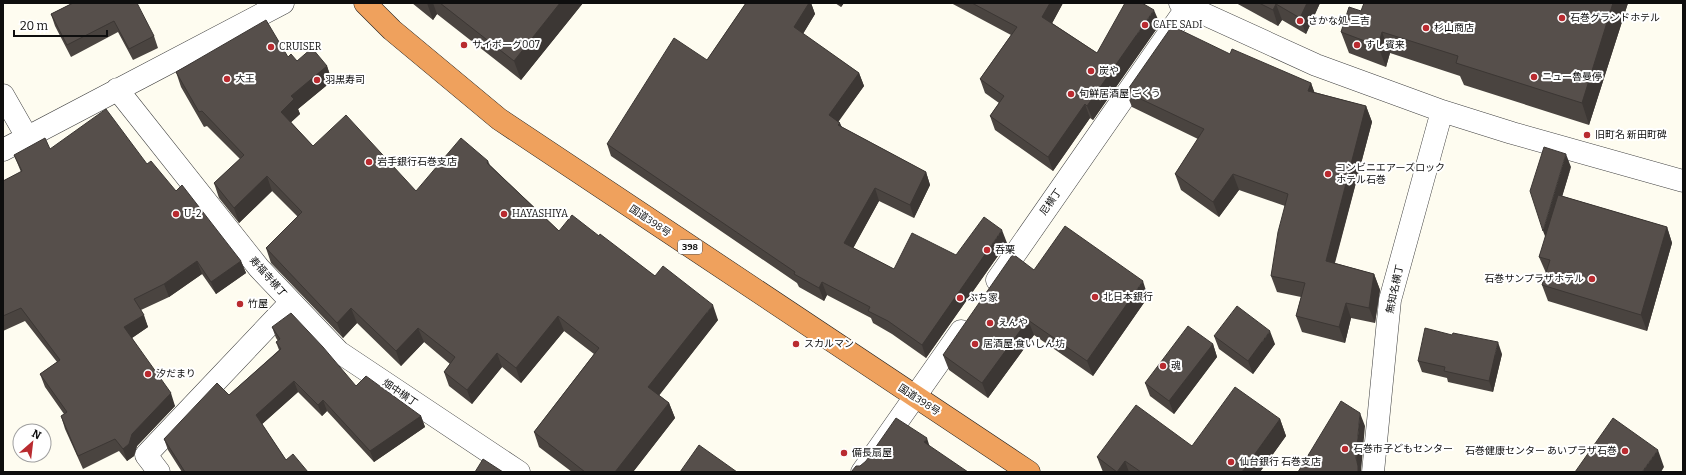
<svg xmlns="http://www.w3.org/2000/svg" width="1686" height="475" viewBox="0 0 1686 475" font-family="Bitter,'Noto Sans JP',serif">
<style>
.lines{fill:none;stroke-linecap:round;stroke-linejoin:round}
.street-casing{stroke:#414141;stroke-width:23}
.highway-casing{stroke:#1f1f1f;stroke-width:23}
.street{stroke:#fff;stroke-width:22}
.highway{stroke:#efa15d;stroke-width:22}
.wall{fill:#4a4440}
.shaded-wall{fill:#3c3734}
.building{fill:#564f4b;stroke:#3c3734}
.poi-dot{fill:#b92b30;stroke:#fff;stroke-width:1.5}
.labels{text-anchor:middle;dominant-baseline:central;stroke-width:4;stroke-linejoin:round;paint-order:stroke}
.shield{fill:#fff;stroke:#565656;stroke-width:1}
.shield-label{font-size:9px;font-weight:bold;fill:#0e0e0e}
.poi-label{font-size:10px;fill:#0e0e0e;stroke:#fff;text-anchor:start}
.street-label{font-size:10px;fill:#0e0e0e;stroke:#fff}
</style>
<rect width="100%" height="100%" fill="#fefcf0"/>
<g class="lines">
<g class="street-casing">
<path id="street" d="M1180 3 1316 65 1442 111 1512 133 1683 181
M117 89 259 268 339 352 519 472
M3 95 27 137
M3 150 283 3
M997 280 1187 7
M159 472 146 455 291 302
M862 472 961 331
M1373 472 1390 300 1442 111"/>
</g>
<g class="highway-casing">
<path id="highway" d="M365 3 392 30 499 119 1029 472"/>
</g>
<use href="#street" class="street"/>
<use href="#highway" class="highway"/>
</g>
<path class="wall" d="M73 3 154 36 158 48 133 60 118 32 71 57 55 26 51 14Z
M412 3H583L521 80 437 14 433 20Z
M746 3H811L815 14 803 34 859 73 864 86 838 121 842 127 926 172 930 185 914 218 879 201 853 248 894 269 956 255 1007 243 926 358 892 334 873 323 871 318 827 295 824 301 799 287 797 283 611 156 607 144 707 60Z
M835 3H844L841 7Z
M951 3H1063L1052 23 1097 53 1160 24 1093 120 1090 118 1053 171 995 130 990 116 999 103 985 93 980 79 1011 35Z
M1236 3H1320L1306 34 1282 20 1278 26Z
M1628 3 1589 125 1464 85 1460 76 1390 53 1386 67 1349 53 1341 32 1361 11Z
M1230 54 1311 83 1314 92 1366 106 1372 122 1335 263 1374 274 1380 290 1375 323 1351 318 1345 343 1302 332 1296 316 1301 297 1277 292 1271 276 1285 206 1239 190 1219 217 1181 190 1175 174 1198 139 1132 107 1126 92Z
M288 57 297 61 327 66 332 81 298 109 300 114 291 122 313 146 416 191 488 161 490 165 559 231 599 236 655 276 718 320 659 395 669 403 675 418 633 472H572L539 447 534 432 594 354 564 331 521 383 502 367 472 404 449 386 444 372 450 364 424 342 401 366 357 323 343 338 271 263 266 248 298 217 272 191 239 223 219 198 214 183 240 159 207 126 204 127 181 87 176 72Z
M50 149 147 164 176 191 241 261 246 273 216 294 202 274 169 297 141 310 148 327 132 338 175 406 137 446 134 456 127 461 119 451 83 469 65 429 61 416 64 414 45 387 40 374 57 362 25 321 3 331V181L21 172 14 155Z
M1571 167 1562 196 1667 227 1672 243 1647 331 1548 301 1542 285 1546 273 1539 257Z
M1034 270 1148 297 1093 376 1034 335 988 398 949 370 943 355Z
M272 327 356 386 421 416 425 427 374 462 327 411 322 416 298 392 262 424 286 460 308 472H182L168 450 164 439 229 395 279 350 276 342 278 341 276 338Z
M1214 336 1275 344 1253 374 1219 349Z
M1213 344 1217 357 1174 414 1150 396 1145 383Z
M1502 354 1493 392 1448 382 1447 378 1422 372 1418 361Z
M1280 419 1286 436 1260 472H1103L1097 457 1192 446Z"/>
<path class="shaded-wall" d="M427 3H433L437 14 433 20Z
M560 3H583L521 80 514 61Z
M809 3H811L815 14 799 40 794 27Z
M840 3H844L841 7Z
M1050 3H1063L1048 31 1042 17Z
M1307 3H1320L1306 34 1300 18Z
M1613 3H1628L1589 125 1582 103Z
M1276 4 1282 20 1278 26 1273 10Z
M1154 10 1160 24 1093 120 1087 106Z
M1382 32 1390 53 1386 67 1378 46Z
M327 66 332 81 298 109 300 114 286 127 281 112 291 96Z
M859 73 864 86 834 128 829 115Z
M1311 83 1317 99 1308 91Z
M1085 104 1090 118 1053 171 1048 157Z
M1366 106 1372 122 1331 276 1326 261Z
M840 123 845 135 838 125Z
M1566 154 1571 167 1548 244 1543 231Z
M926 172 930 185 914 218 910 205Z
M1233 174 1239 190 1219 217 1213 202Z
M267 176 272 191 239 223 234 208Z
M875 188 879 201 849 256 844 243Z
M1667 227 1672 243 1647 331 1641 315Z
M1002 230 1007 243 926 358 922 345Z
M197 261 202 274 169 297 164 284Z
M241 261 246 273 216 294 211 282Z
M1374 274 1380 290 1375 323 1369 308Z
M1143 281 1148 297 1093 376 1087 361Z
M822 282 827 295 824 301 819 288Z
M1346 303 1351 318 1345 343 1339 327Z
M713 305 718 320 654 402 648 387Z
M351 308 357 323 343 338 337 323Z
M144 315 148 327 129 340 124 327Z
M558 316 564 331 521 383 516 368Z
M1028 320 1034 335 988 398 982 383Z
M418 328 424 342 401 366 396 351Z
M1270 331 1275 344 1253 374 1248 361Z
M1498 342 1502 354 1493 392 1489 381Z
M1213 344 1217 357 1174 414 1169 401Z
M497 353 502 367 472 404 467 390Z
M294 381 298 392 260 426 256 415Z
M171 393 175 406 137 446 134 456 127 461 123 449 132 434Z
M323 400 327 411 322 416 318 405Z
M669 403 675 418 633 472H615Z
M1360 413 1365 426 1361 472H1358L1356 458Z
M421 416 425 427 374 462 370 451Z
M1280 419 1286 436 1260 472H1242Z
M927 438 933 457 924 442Z
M1658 450 1664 467 1661 472H1642Z
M1125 461 1129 472H1117Z"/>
<path class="building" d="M73 3H137L154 36 129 49 114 21 67 45 51 14Z
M440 3H560L514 61Z
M746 3H809L794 27 859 73 829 115 840 123 838 125 926 172 910 205 875 188 844 243 894 269 912 233 956 255 984 217 1002 230 922 345 888 321 868 311 870 307 822 282 819 288 794 274 795 272 607 144 674 38 707 60Z
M972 3H1050L1042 17 1097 53 1125 3H1142L1154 10 1087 106 1085 104 1048 157 990 116 1004 96 980 79 1017 27Z
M1259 3H1307L1300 18 1276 4 1273 10Z
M1364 3H1613L1582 103 1456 63 1458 56 1382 32 1378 46 1341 32 1349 7 1361 11Z
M266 20 288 57 291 54 297 61 312 48 327 66 291 96 294 99 281 112 313 146 346 115 416 191 461 138 488 161 487 163 559 231 572 215 599 236 600 234 655 276 663 266 713 305 648 387 669 403 615 472H585L534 432 599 348 558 316 516 368 497 353 467 390 444 372 455 357 418 328 396 351 351 308 337 323 266 248 302 212 267 176 234 208 214 183 244 155 202 111 199 112 176 72Z
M1172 26 1230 54 1232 49 1311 83 1308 91 1366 106 1326 261 1374 274 1369 308 1346 303 1339 327 1296 316 1305 283 1271 276 1278 232 1288 194 1233 174 1213 202 1175 174 1204 129 1126 92Z
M106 109 147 164 151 161 176 191 182 185 241 261 211 282 197 261 164 284 134 299 144 315 124 327 171 393 132 434 129 444 123 449 115 439 78 456 61 416 67 412 40 374 60 360 21 308 3 316V181L22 171 14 155 45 138 50 149Z
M1544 147 1566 154 1543 231 1530 191Z
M1558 195 1667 227 1641 315 1542 285 1550 260 1539 257Z
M1065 226 1143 281 1087 361 1028 320 982 383 943 355 1013 254 1034 270Z
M1237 306 1270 331 1248 361 1214 336Z
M291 313 323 347 356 386 366 376 421 416 370 451 323 400 318 405 294 381 256 415 286 460 293 454 308 472H185L164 439 217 383 229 395 281 349 276 342 280 339 272 327Z
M1188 326 1213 344 1169 401 1145 383Z
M1425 328 1452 335 1453 333 1498 342 1489 381 1444 371 1445 367 1418 361Z
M1235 387 1280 419 1242 472H1141L1125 461 1117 472 1097 457 1136 405 1192 446Z
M1341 401 1360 413 1356 458 1358 466V472H1298Z
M896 418 927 438 924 442 968 472H851L856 466H860L866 461Z
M1613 418 1658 450 1642 472H1575Z
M699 445 737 472H680Z
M483 459 503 472H475Z"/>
<g class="poi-dot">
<circle cx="1562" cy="18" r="4"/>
<circle cx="1300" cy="21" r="4"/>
<circle cx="1145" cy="25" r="4"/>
<circle cx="1426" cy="28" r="4"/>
<circle cx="464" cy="45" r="4"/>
<circle cx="1357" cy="45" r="4"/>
<circle cx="271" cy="47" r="4"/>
<circle cx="1091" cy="71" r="4"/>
<circle cx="1534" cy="77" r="4"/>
<circle cx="227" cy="79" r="4"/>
<circle cx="317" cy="80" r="4"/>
<circle cx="1071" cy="94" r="4"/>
<circle cx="1587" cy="135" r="4"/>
<circle cx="369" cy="162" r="4"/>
<circle cx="1328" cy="174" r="4"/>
<circle cx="176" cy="214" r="4"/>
<circle cx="504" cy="214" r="4"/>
<circle cx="987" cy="250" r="4"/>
<circle cx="1592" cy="279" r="4"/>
<circle cx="1095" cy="297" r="4"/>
<circle cx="960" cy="298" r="4"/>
<circle cx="240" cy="304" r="4"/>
<circle cx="990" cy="323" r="4"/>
<circle cx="796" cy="344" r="4"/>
<circle cx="975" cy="344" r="4"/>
<circle cx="1163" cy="366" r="4"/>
<circle cx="148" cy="374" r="4"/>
<circle cx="1345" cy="449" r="4"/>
<circle cx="1625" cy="451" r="4"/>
<circle cx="844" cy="453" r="4"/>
<circle cx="1231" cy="462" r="4"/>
</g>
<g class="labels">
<rect class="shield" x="678" y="240" width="24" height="14" rx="3"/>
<g class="shield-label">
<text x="690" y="247">398</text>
</g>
<g class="poi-label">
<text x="1570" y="18">石巻グランドホテル</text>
<text x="1308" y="21">さかな処 三吉</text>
<text x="1153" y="25">CAFE SADI</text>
<text x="1434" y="28">杉山商店</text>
<text x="472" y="45">サイボーグ007</text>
<text x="1365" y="45">すし賓来</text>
<text x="279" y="47">CRUISER</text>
<text x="1099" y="71">炭や</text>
<text x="1542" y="77">ニュー魯曼停</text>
<text x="235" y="79">大王</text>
<text x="325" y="80">羽黒寿司</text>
<text x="1079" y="94">旬鮮居酒屋 ごくう</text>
<text x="1595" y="135">旧町名 新田町碑</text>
<text x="377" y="162">岩手銀行石巻支店</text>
<text x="1336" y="168">コンビニエアーズロック<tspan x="1336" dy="12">ホテル石巻</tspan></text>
<text x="184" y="214">U-2</text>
<text x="512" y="214">HAYASHIYA</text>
<text x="995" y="250">呑栗</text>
<text x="1584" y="279" text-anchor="end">石巻サンプラザホテル</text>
<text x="1103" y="297">北日本銀行</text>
<text x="968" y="298">ぷち家</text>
<text x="248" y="304">竹屋</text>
<text x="998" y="323">えんや</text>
<text x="804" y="344">スカルマン</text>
<text x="983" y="344">居酒屋 食いしん坊</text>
<text x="1171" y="366">魂</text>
<text x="156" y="374">汐だまり</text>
<text x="1353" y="449">石巻市子どもセンター</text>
<text x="1617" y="451" text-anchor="end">石巻健康センター あいプラザ石巻</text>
<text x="852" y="453">備長扇屋</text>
<text x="1239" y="462">仙台銀行 石巻支店</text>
</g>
<g class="street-label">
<text transform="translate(1051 202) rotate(-55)">尼横丁</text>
<text transform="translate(650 221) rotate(34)">国道398号</text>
<text transform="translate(268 277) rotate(48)">寿福寺横丁</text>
<text transform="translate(1395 289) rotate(-78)">無知名横丁</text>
<text transform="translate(400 393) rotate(34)">畑中横丁</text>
<text transform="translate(919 400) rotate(33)">国道398号</text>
</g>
</g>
<rect width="1686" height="475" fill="none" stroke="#0e0e0e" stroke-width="8"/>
<g transform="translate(32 443) rotate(28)"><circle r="19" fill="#ffffff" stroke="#9f9f9f"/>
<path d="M0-3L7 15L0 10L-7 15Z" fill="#b92b30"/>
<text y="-6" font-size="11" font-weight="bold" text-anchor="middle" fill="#0e0e0e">N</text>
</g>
<path d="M14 30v6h93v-6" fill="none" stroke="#0e0e0e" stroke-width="2"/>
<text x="20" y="30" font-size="12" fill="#0e0e0e" stroke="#ffffff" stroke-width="3" paint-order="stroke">20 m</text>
</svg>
